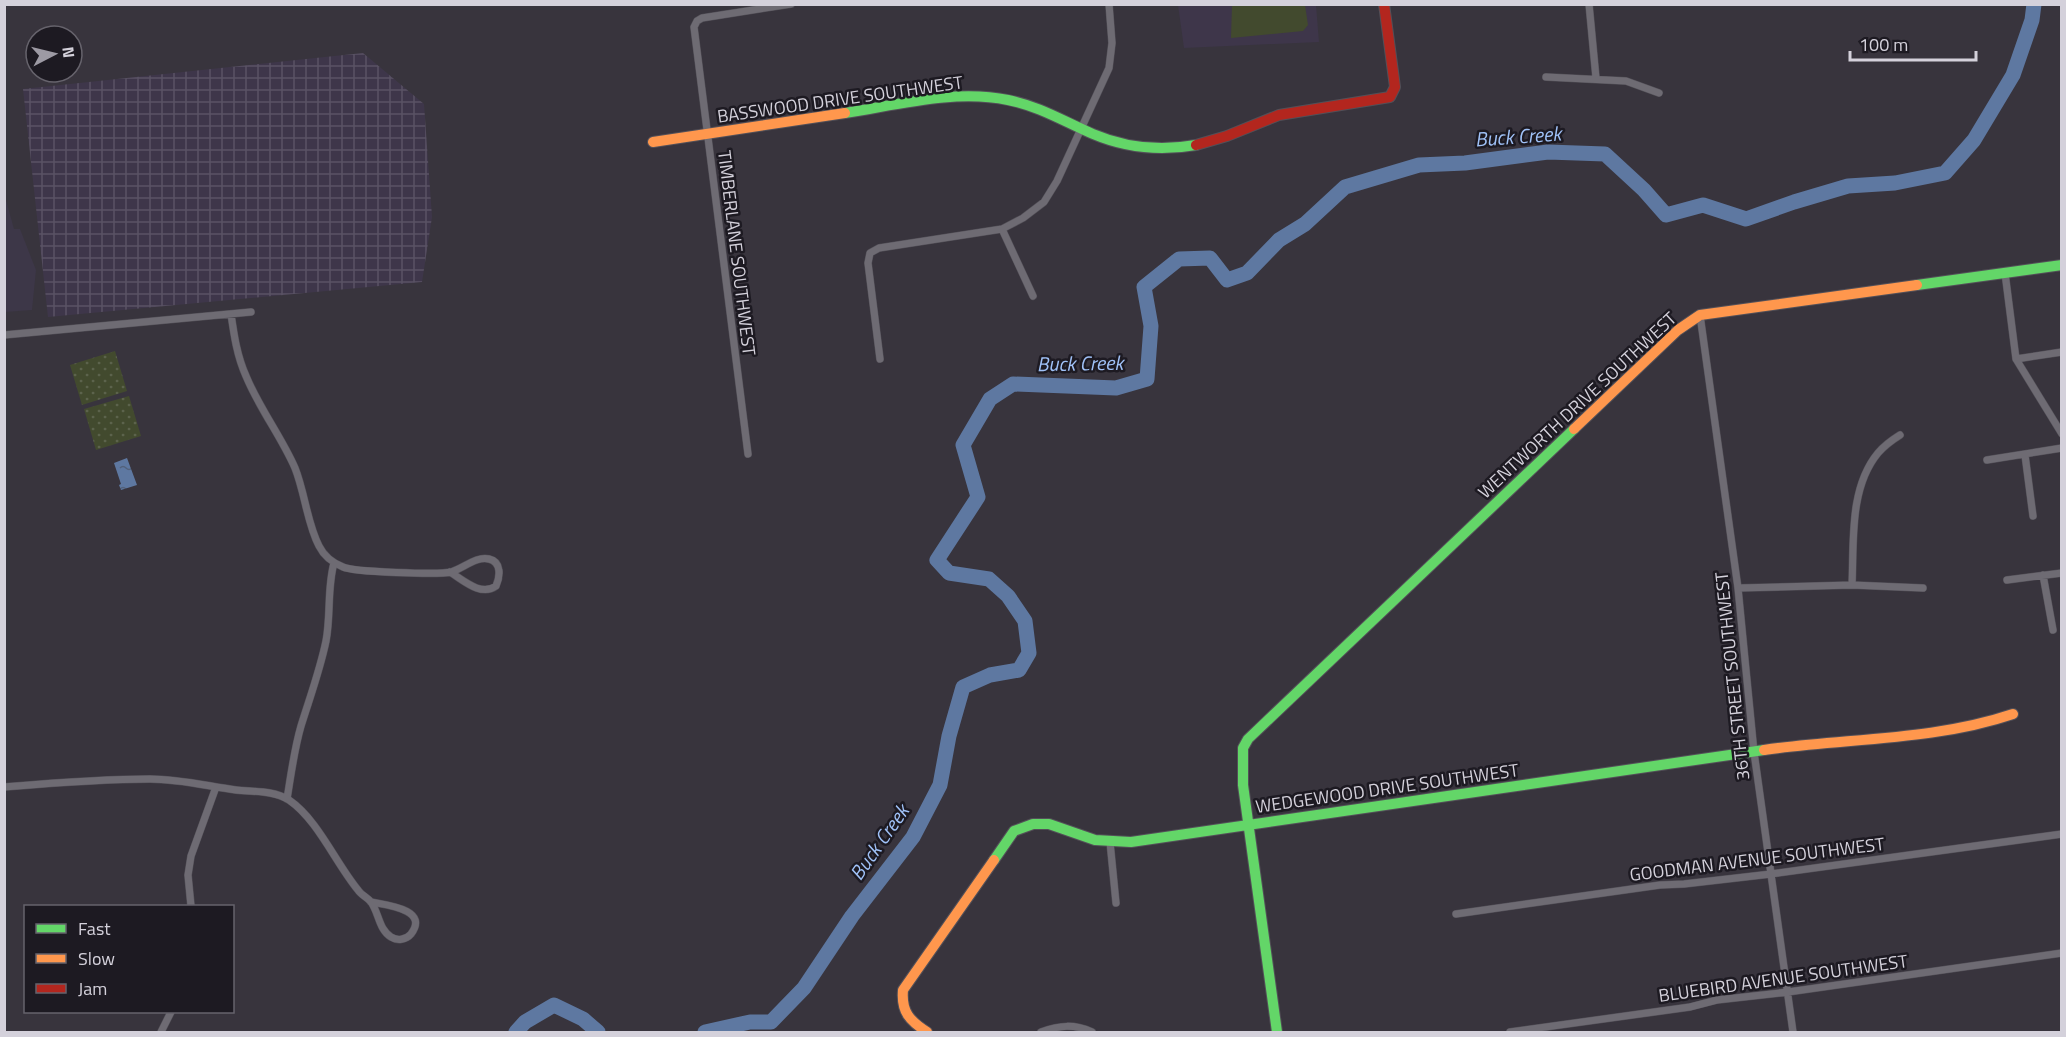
<svg xmlns="http://www.w3.org/2000/svg" width="2066" height="1037" viewBox="0 0 2066 1037" font-family="'Titillium Web',sans-serif">
<style>
.commercial{fill:#3d3748}
.industrial{fill:url(#industrial-grid)}
.built{fill:#3e364a}
.grass{fill:#424a2e}
.park{fill:url(#park-dots)}
.water{fill:url(#water-ripples)}
.lines{fill:none;stroke-linecap:round;stroke-linejoin:round}
.river{stroke:#5e78a1;stroke-width:15}
.street-casing{stroke:#535058;stroke-width:8}
.fast-casing{stroke:#535058;stroke-width:12}
.slow-casing{stroke:#535058;stroke-width:12}
.jam-casing{stroke:#535058;stroke-width:12}
.street{stroke:#6e6b73;stroke-width:7}
.fast{stroke:#63d668;stroke-width:10}
.slow{stroke:#ff974d;stroke-width:10}
.jam{stroke:#b3261e;stroke-width:10}
.labels{text-anchor:middle;dominant-baseline:central;stroke-width:5;stroke-linejoin:round;paint-order:stroke}
.street-label{font-size:18px;fill:#d4d1db;stroke:#1d1a22}
.water-label{font-size:20px;font-style:italic;fill:#a0c2f8;stroke:#1d1a22}
</style>
<defs>
<pattern id="industrial-grid" width="8" height="8" patternUnits="userSpaceOnUse" patternTransform="scale(1.5)"><rect width="8" height="8" fill="#3e364a"/><path d="M0 4h8M4 0v8" fill="none" stroke="#595264"/></pattern>
<pattern id="park-dots" width="8" height="8" patternUnits="userSpaceOnUse" patternTransform="scale(1.5)"><rect width="8" height="8" fill="#424a2e"/><path d="M2 2h.1M6 6h.1" fill="none" stroke="#5c634c" stroke-width="1.8" stroke-linecap="round"/></pattern>
<pattern id="water-ripples" width="26" height="14" patternUnits="userSpaceOnUse" patternTransform="scale(1.5)"><rect width="26" height="14" fill="#5e78a1"/><path d="M2 4q2-2 4 0t4 0M15 11q2-2 4 0t4 0" fill="none" stroke="#52617b"/></pattern>
</defs>
<rect width="100%" height="100%" fill="#38343d"/>
<path class="commercial" d="M5 200H6L14 229H20L36 270 32 310 5 312Z"/>
<path class="industrial" d="M363 53 424 104 432 217 422 282 48 317 23 89Z"/>
<path class="built" d="M1178 5H1316L1319 42 1184 48Z"/>
<path class="grass" d="M1232 5H1305L1308 25 1303 31 1231 38Z"/>
<path class="park" d="M115 351 127 391 82 405 70 365Z
M129 396 141 436 96 450 84 409Z"/>
<path class="water" d="M127 458 137 485 121 490 119 485 121 484 114 463Z"/>
<g class="lines">
<path class="river" d="M516 1032 525 1022 554 1005 583 1019 598 1032
M705 1032 750 1022H771L804 988 852 916 913 837 940 785 949 736 963 687 990 675 1019 670 1029 653 1025 621 1008 596 989 579 949 573 937 560 978 497 963 445 990 399 1013 384 1116 388 1147 379 1151 326 1144 287 1179 259 1210 258 1227 280 1247 273 1279 240 1305 224 1345 187 1419 165 1465 163 1548 152 1605 154 1644 190 1666 215 1703 205 1746 219 1794 202 1848 186 1895 183 1945 173 1974 140 2013 75 2032 20 2034 4"/>
<g class="street-casing">
<path id="street" d="M1589 4 1596 78
M1546 77 1626 81 1659 93
M1002 229 1033 296
M2005 273 2016 359 2062 434
M231 314C234 335 237 356 246 376 259 408 281 436 295 468 305 493 307 523 319 546 324 556 333 563 343 567 353 572 439 575 451 572 464 568 476 556 489 559 502 562 500 577 496 586 481 597 463 580 450 572
M1700 315 1738 588 1754 752 1793 1032
M4 335 251 312
M880 359 868 263 870 253 879 248 1002 229 1023 218 1044 202 1057 181 1109 68 1112 43 1109 4
M2016 359 2062 352
M748 454 694 27 697 21 702 18 791 4
M2025 455 2033 516
M1987 460 2062 448
M2043 575 2053 630
M2007 580 2062 573
M1852 585C1854 542 1849 488 1878 453 1884 446 1892 440 1900 435
M1738 588 1852 585 1923 588
M4 787C53 783 101 779 150 779 179 779 207 786 236 790 253 792 273 790 289 800 318 820 335 862 358 890 361 895 367 897 371 902 379 913 379 930 391 937 397 941 406 940 411 934 430 909 385 905 371 902
M287 799C291 775 294 750 301 726 310 697 320 670 326 641 331 615 327 588 334 563
M1110 842 1116 903
M191 906 188 875 191 856 216 787
M1456 914 1660 885 1684 884 1771 874 2062 834
M161 1032 171 1012
M1041 1032C1060 1025 1074 1024 1092 1032
M1510 1032 1690 1007 1717 1000 1788 992 2062 953"/>
</g>
<g class="fast-casing">
<path id="fast" d="M845 113C897 105 955 89 1008 100 1039 106 1065 122 1093 134 1126 148 1162 151 1196 145
M1917 285 2062 265
M994 860 1014 831 1033 824H1049L1095 840 1131 842 1764 750
M1277 1032 1243 785V748L1248 739 1574 429"/>
</g>
<g class="slow-casing">
<path id="slow" d="M653 142 845 113
M1574 429 1678 330 1700 315 1917 285
M1764 750C1846 738 1933 741 2013 714
M927 1032C910 1021 901 1012 903 990L994 860"/>
</g>
<g class="jam-casing">
<path id="jam" d="M1196 145 1227 136 1279 115 1390 97 1395 87 1384 4"/>
</g>
<use href="#street" class="street"/>
<use href="#fast" class="fast"/>
<use href="#slow" class="slow"/>
<use href="#jam" class="jam"/>
</g>
<g class="labels">
<g class="street-label">
<text transform="translate(840 99) rotate(-8)">BASSWOOD DRIVE SOUTHWEST</text>
<text transform="translate(737 253) rotate(83)">TIMBERLANE SOUTHWEST</text>
<text transform="translate(1577 405) rotate(-43)">WENTWORTH DRIVE SOUTHWEST</text>
<text transform="translate(1732 676) rotate(-96)">36TH STREET SOUTHWEST</text>
<text transform="translate(1387 788) rotate(-8)">WEDGEWOOD DRIVE SOUTHWEST</text>
<text transform="translate(1757 859) rotate(-7)">GOODMAN AVENUE SOUTHWEST</text>
<text transform="translate(1783 978) rotate(-8)">BLUEBIRD AVENUE SOUTHWEST</text>
</g>
<g class="water-label">
<text transform="translate(1518 136) rotate(-4)">Buck Creek</text>
<text transform="translate(1080 363) rotate(-1)">Buck Creek</text>
<text transform="translate(879 842) rotate(-55)">Buck Creek</text>
</g>
</g>
<rect width="2066" height="1037" fill="none" stroke="#d4d1db" stroke-width="12"/>
<rect x="24" y="905" width="210" height="108" fill="#1d1a22" stroke="#66636c" stroke-width="1.5"/>
<rect x="36" y="924" width="30" height="9" fill="#63d668" stroke="#66636c" stroke-width="1.5"/>
<text x="78" y="935" font-size="18" fill="#d4d1db">Fast</text>
<rect x="36" y="954" width="30" height="9" fill="#ff974d" stroke="#66636c" stroke-width="1.5"/>
<text x="78" y="965" font-size="18" fill="#d4d1db">Slow</text>
<rect x="36" y="984" width="30" height="9" fill="#b3261e" stroke="#66636c" stroke-width="1.5"/>
<text x="78" y="995" font-size="18" fill="#d4d1db">Jam</text>
<g transform="translate(54 54) rotate(83)"><circle r="28" fill="#1d1a22" stroke="#66636c" stroke-width="1.5"/>
<path d="M0-4.5L10 22L0 15L-10 22Z" fill="#9d9aa4"/>
<text y="-9" font-size="16" font-weight="bold" text-anchor="middle" fill="#d4d1db">N</text>
</g>
<path d="M1850 51v9h126v-9" fill="none" stroke="#d4d1db" stroke-width="3"/>
<text x="1859" y="51" font-size="18" fill="#d4d1db" stroke="#1d1a22" stroke-width="4.5" paint-order="stroke">100 m</text>
</svg>
